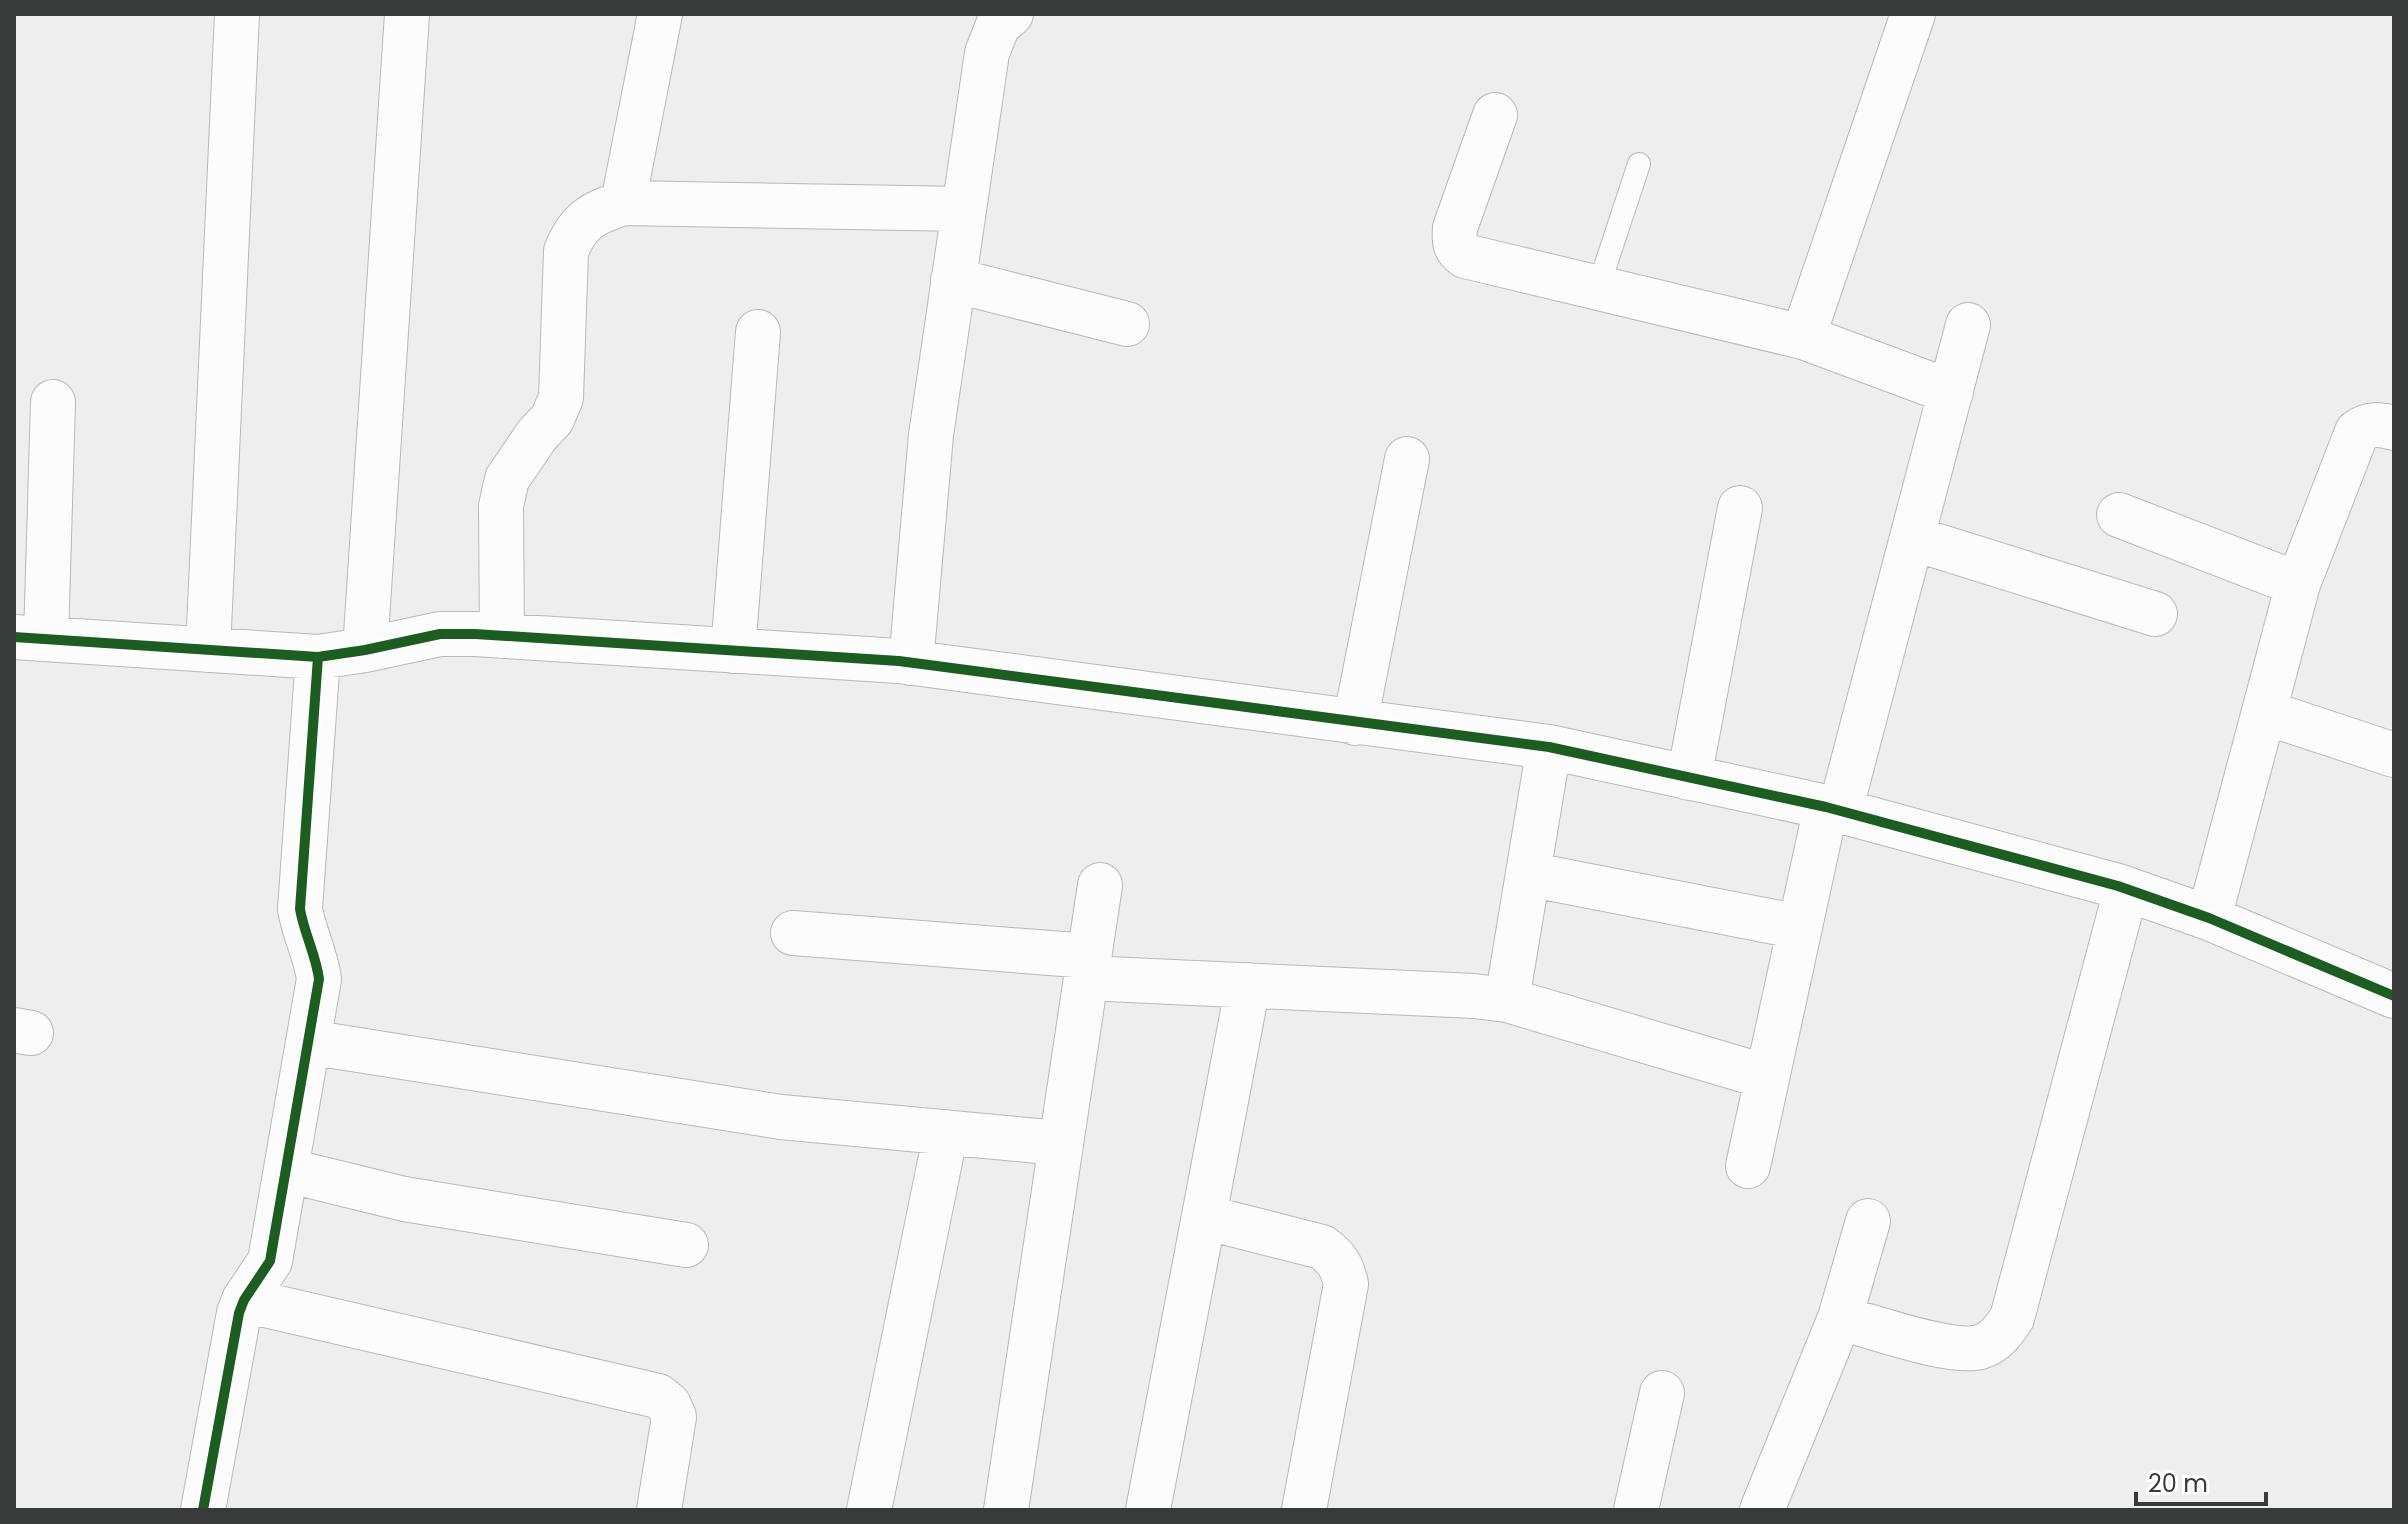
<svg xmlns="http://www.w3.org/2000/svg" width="2408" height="1524" viewBox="0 0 2408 1524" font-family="Poppins,sans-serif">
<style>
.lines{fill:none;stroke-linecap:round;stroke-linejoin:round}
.lane-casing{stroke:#b9b9ba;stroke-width:24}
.street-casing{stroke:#b9b9ba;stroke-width:46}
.lane{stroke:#fcfcfd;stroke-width:22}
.street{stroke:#fcfcfd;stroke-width:44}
.cycleway-casing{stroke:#fff;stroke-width:15}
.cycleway{stroke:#1b5e20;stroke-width:10}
</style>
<rect width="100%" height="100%" fill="#eeeeef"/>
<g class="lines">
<g class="lane-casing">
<path id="lane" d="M1598 288 1639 164"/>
</g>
<g class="street-casing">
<path id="street" d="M1495 115 1455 228C1454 242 1454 248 1465 256L1803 337 1951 392
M623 203 660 14
M953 280 1127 324
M1803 337 1913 14
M2119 515 2298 584
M1912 538 2155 614
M502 636 501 506 507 479 537 435 552 419 561 398 566 251C579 220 591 214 623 203L964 209
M14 637 318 657 365 650 440 634H475L899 661 1549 747 1826 807 2118 886 2209 918 2394 996
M46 639 53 402
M208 650 237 14
M365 650 407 14
M733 651 758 332
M911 663 931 435 987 53 998 25 1011 14
M2264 712 2394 755
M1355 723 1407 459
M1689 778 1740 508
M1840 811 1968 325
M1528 874 1800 927
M2209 918 2298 584 2357 432C2369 423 2379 424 2394 428
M793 933 1089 956
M1086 978 1474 996 1507 1000 1767 1077
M1507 1000 1549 747
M14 1030 31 1033
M308 1042 781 1117 1059 1143
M1748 1166 1826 807
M286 1170 404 1199 686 1245
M1204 1217 1322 1247C1337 1258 1342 1266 1346 1284L1304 1510
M244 1300 658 1396 669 1405 674 1417 659 1510
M1840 1318C1872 1326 1951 1355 1980 1347 1995 1343 2004 1330 2012 1318L2126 890
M203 1510 239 1313 244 1300 270 1261 319 979C316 955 304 933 300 909L318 657
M869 1510 946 1132
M1006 1510 1100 885
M1148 1510 1248 985
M1636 1510 1662 1393
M1762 1510 1840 1318 1868 1221"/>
</g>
<use href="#lane" class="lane"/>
<use href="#street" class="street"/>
<g class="cycleway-casing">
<path id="cycleway" d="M14 637 318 657 365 650 440 634H475L899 661 1549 747 1826 807 2118 886 2209 918 2394 996
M203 1510 239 1313 244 1300 270 1261 319 979C316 955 304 933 300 909L318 657"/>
</g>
<use href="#cycleway" class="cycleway"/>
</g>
<rect width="2408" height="1524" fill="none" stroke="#393a3a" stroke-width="32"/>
<path d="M2136 1492v12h130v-12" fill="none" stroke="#393a3a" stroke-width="4"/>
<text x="2148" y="1492" font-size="24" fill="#393a3a" stroke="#ffffff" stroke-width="6" paint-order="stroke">20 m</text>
</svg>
